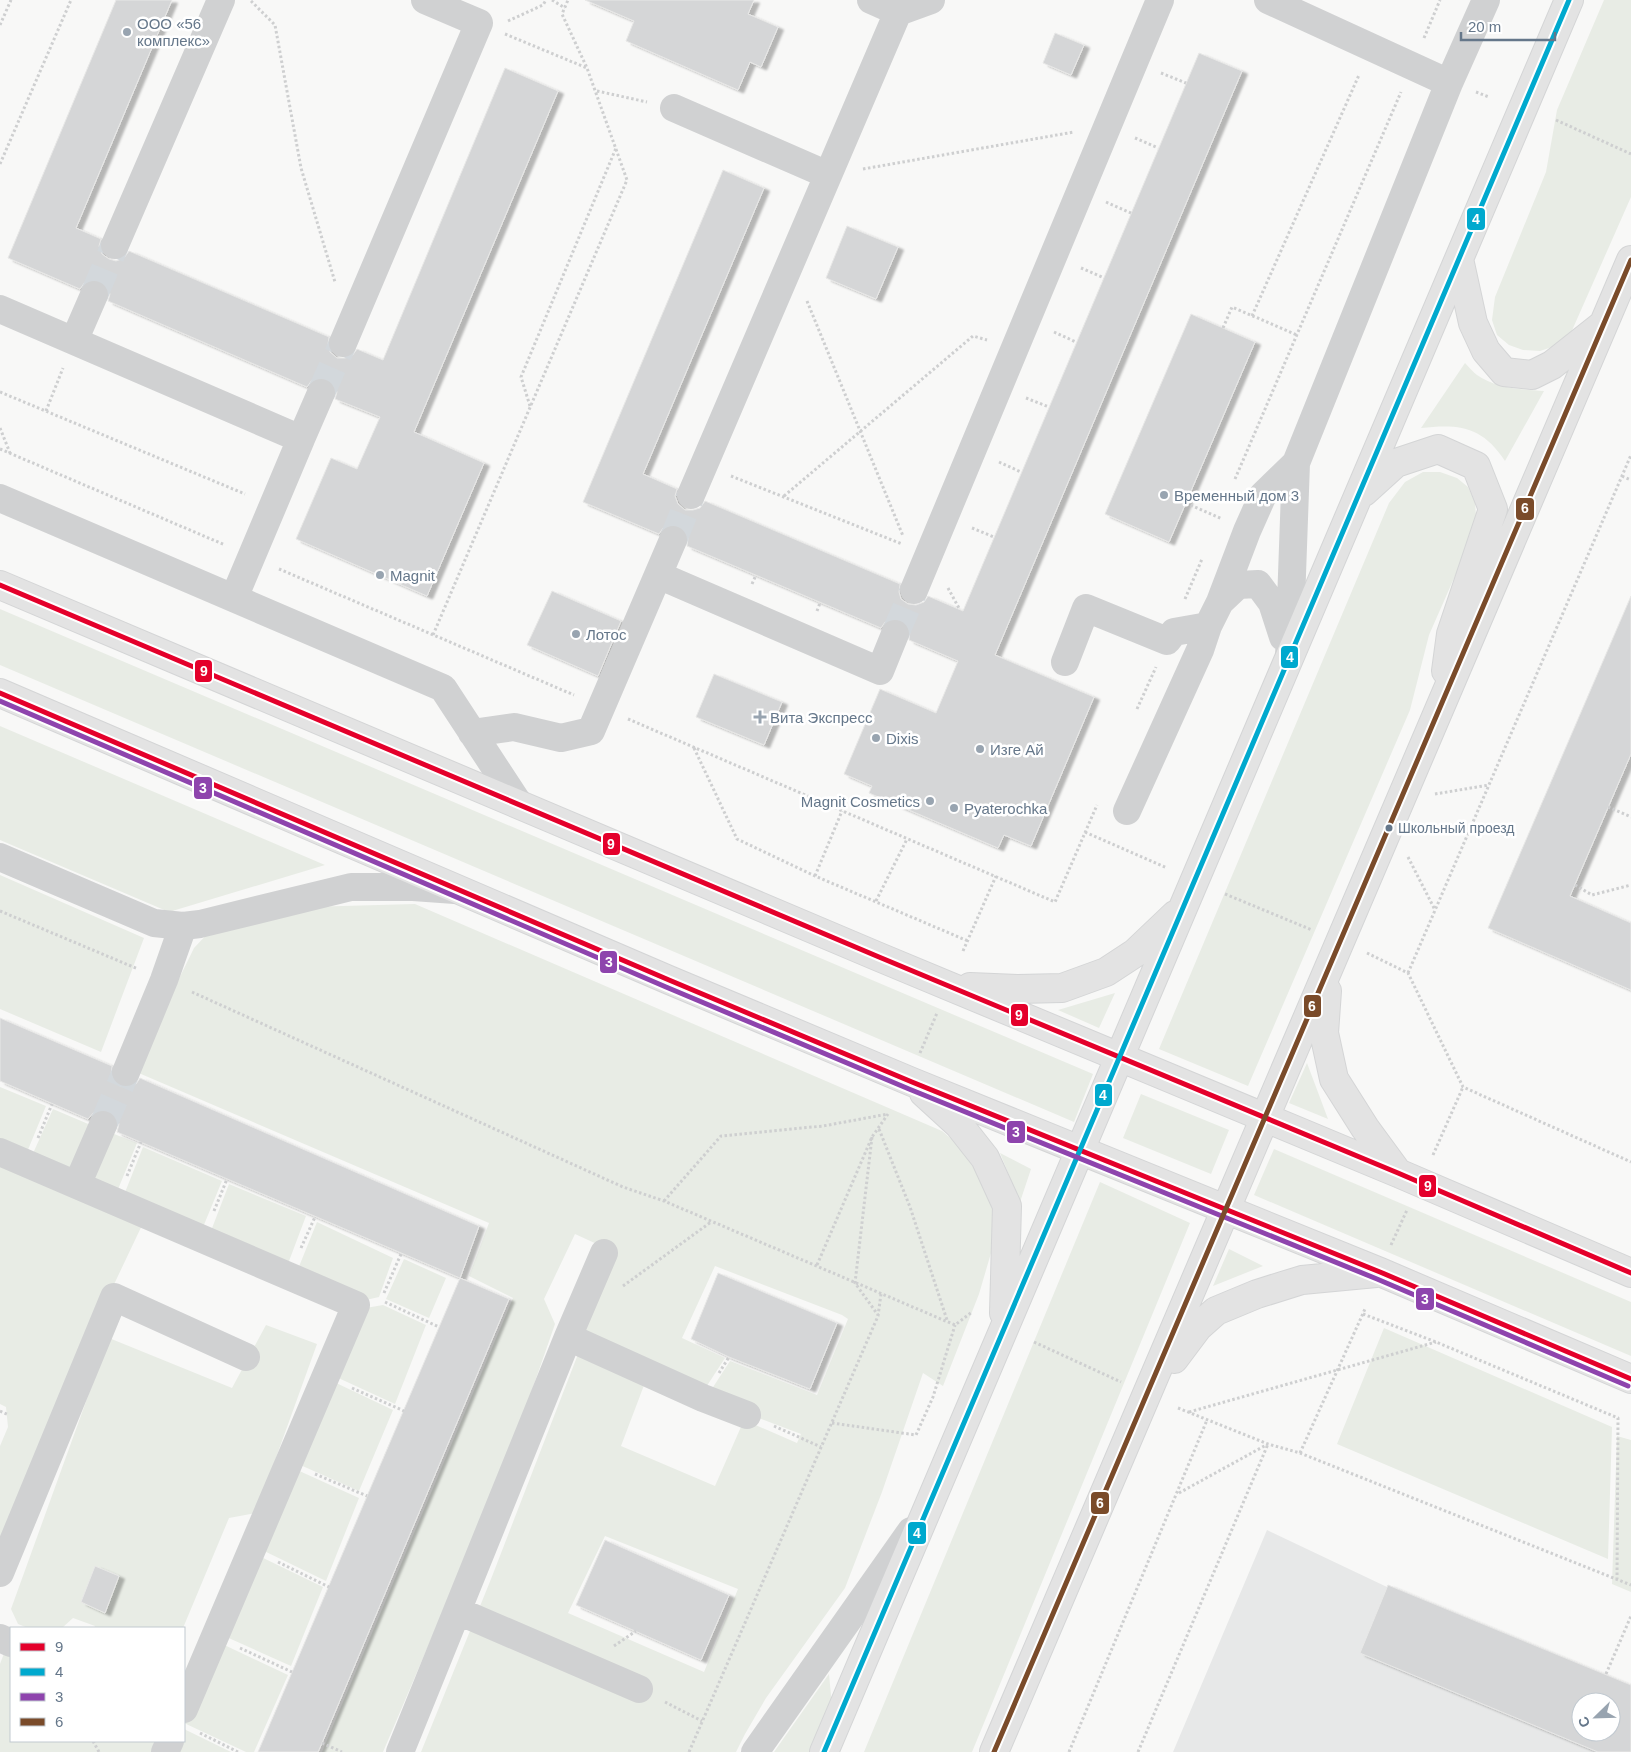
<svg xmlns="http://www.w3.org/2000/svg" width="1631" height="1752" viewBox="0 0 1631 1752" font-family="Arial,sans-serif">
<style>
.built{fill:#e7e8e8;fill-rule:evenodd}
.green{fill:#e8ece5;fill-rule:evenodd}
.building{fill:#d5d6d7;stroke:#e8e8e7;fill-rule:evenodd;filter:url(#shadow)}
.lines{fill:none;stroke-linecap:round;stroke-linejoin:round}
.minor-tunnel{stroke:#d3d8dc;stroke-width:28;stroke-dasharray:28 14;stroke-linecap:butt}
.major-casing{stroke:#d4d5d6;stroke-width:30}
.path{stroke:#cecfd0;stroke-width:3;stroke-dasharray:2.5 2.5;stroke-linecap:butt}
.minor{stroke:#d0d1d2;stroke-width:28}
.major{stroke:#e3e3e3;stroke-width:28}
.bus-1-casing{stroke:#fff;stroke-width:9}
.bus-2-casing{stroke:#fff;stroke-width:9}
.bus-3-casing{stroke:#fff;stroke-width:9}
.bus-4-casing{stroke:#fff;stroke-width:9}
.bus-1{stroke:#e4002b;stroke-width:5}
.bus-2{stroke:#00a9ce;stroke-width:5}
.bus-3{stroke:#8e44ad;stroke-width:5}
.bus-4{stroke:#7a4b2a;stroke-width:5}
.poi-dot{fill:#98a4b0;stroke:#fff;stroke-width:2}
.bus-dot{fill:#65778a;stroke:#fff;stroke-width:2}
.labels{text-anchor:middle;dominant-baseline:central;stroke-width:5;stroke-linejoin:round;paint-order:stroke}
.bus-label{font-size:14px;fill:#65778a;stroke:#fff;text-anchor:start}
.poi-label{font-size:15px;fill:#65778a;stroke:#fff;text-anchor:start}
.line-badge{stroke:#fff;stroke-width:2}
.badge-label{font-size:14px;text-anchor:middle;font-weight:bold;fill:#fff}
</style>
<defs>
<filter id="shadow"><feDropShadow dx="5.5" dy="3" stdDeviation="1" flood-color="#0004"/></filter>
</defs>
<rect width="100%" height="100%" fill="#f8f8f7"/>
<path class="built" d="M1267 1530 1387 1587 1388 1585 1631 1685V1752H1173ZM1581 1702H1611V1732H1581Z"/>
<path class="green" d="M1604 0H1631V197L1570 335 1558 345 1540 351 1523 350 1509 345 1497 335 1492 320 1495 297 1546 172 1557 110Z
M1465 363C1469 367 1473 372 1477 375 1495 388 1523 390 1544 391L1505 461C1482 426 1459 424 1421 428Z
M1423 472H1440L1457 478 1468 487 1475 502 1476 516 1473 535 1429 635 1410 710 1248 1086 1159 1049 1389 503 1405 482Z
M0 609 1093 1074 1074 1122 0 665Z
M0 726 325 865 169 912 0 840Z
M0 875 144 938 101 1052 0 1009Z
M415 904 942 1131 973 1157 990 1196 996 1236 979 1294 943 1386 923 1373 882 1492 845 1588 766 1698 745 1734 736 1752H421L491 1579 580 1349 646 1380 621 1446 715 1486 744 1420 797 1443 801 1434 706 1398 730 1361 817 1395 848 1319 842 1315 715 1266 682 1338 725 1358 701 1395 576 1335 612 1251 575 1234 544 1299 555 1324 509 1456 383 1752H322L513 1298 469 1276 489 1223 134 1071 194 948 210 931 306 907ZM605 1536 738 1589 704 1672 568 1613Z
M1115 993 1099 1028 1058 1010Z
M1307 1063 1328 1119 1289 1103Z
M0 1087 46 1106 25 1157 0 1146Z
M1141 1094 1229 1130 1211 1174 1123 1138Z
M53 1109 93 1126 76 1172 30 1160Z
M104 1130 137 1143 114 1199 84 1185Z
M143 1147 222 1181 201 1232 122 1200Z
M1274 1149 1631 1302V1356L1254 1195Z
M1000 1153 1031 1169 1020 1202Z
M0 1158 145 1219 108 1297 0 1561V1446L8 1427 6 1407 0 1404Z
M1100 1182 1190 1223 972 1752H864Z
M229 1184 306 1216 286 1269 209 1236Z
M317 1222 393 1258 379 1297 357 1302 296 1274Z
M1229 1249 1263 1266 1213 1286Z
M404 1259 446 1278 429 1318 386 1299Z
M383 1305 426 1325 395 1404 334 1376 360 1309Z
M266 1325 317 1344 256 1513 229 1518 183 1628H94L95 1626 73 1618 62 1628H28L18 1624 11 1609 109 1338 232 1388Z
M1384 1328 1612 1427 1608 1559 1337 1444Z
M332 1381 393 1410 359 1491 298 1464Z
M1617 1436 1631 1440V1592L1612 1584Z
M295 1469 359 1498 326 1581 260 1549Z
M257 1555 323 1587 291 1666 222 1635Z
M218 1642 288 1675 254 1752H246L184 1723Z
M6 1648 11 1650V1741H163L158 1752H0V1664Z
M829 1674 832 1706 812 1752H774Z
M184 1729 231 1752H171L176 1741H184Z"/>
<path class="building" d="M116 0H172L76 228 101 239 99 246 102 254 109 259 116 261 124 258 129 251 329 337 328 344 330 352 337 358H345L352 356 357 349 383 360 505 68 558 91 414 432 484 463 427 596 296 539 331 458 357 469 380 417 335 399 337 392 334 384 327 379 320 377 312 380 307 387 108 301 110 294 107 286 100 281 93 279 85 282 80 289 8 258Z
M585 0H754L748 14 778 27 761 67 750 62 738 90 626 41 634 21Z
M1055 33 1084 45 1071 75 1043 63Z
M1199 53 1242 71 995 655 1094 697 1031 846 1004 835 998 848 869 793 872 786 844 774 880 689 936 713 958 661 909 640 910 631 908 625 901 620 892 619 885 622 881 628 687 546 688 538 686 531 680 526 671 525 663 528 659 534 583 502 723 170 764 188 643 474 677 489 675 496 678 504 685 510H693L700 508 705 501 900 584 899 592 901 599 908 604 916 605 924 602 928 596 963 611Z
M847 226 898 247 876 299 826 278Z
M1191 314 1255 342 1169 542 1105 514Z
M552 591 621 621 598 676 527 645Z
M1631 596V754L1570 896 1631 923V990L1488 928Z
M714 674 782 702 764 745 696 717Z
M0 1018 112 1066 111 1075 113 1081 120 1086 129 1087 136 1084 140 1078 479 1226 460 1278 117 1132 119 1124 116 1116 109 1111 102 1109 94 1112 88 1119 0 1081Z
M718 1273 837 1323 810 1389 729 1357 691 1339Z
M460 1278 509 1299 322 1743 318 1752H258Z
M605 1540 729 1595 701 1660 576 1605Z
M95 1566 119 1576 105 1613 81 1602Z
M1388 1585 1631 1685V1752H1598L1360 1653ZM1581 1702H1611V1732H1581Z"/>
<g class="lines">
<path class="minor-tunnel" d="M94 295 115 245
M321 393 343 343
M673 540 691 495
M895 634 914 590
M103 1125 126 1072"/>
<g class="major-casing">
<path id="major" d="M1459 259 1473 323 1486 351 1504 372 1532 375 1552 365 1600 327
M1364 492 1396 463 1438 449 1476 466 1493 509 1451 634 1446 671
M0 585 879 957 1398 1173 1631 1273
M0 693 669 980 912 1082 1380 1272 1631 1379
M970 987 1018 989 1062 988 1106 972 1135 953 1175 915
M1327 991 1324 1033 1334 1079 1365 1128 1398 1173
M924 1093 959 1125 985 1158 1007 1206 1004 1313
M1174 1359 1198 1327 1216 1311 1257 1294 1302 1280 1376 1273
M824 1752 1569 0
M994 1752 1631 260"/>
</g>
<path class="path" d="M552 0 565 8
M251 1 275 25 301 168 335 282
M508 21 543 5 546 0
M0 25 11 0
M505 34 587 68
M1424 38 1440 0
M1161 73 1186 83
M597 91 647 102
M1476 92 1489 97
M1556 120 1631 154
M1135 138 1158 148
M0 164 71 0
M863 169 1074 132
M1106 202 1131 213
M1081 268 1104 278
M807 301 903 536
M1252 316 1359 75
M1223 328 1232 307 1297 335
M1054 332 1076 342
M0 392 245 494
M1026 398 1049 407
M530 406 521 377 616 148
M46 411 63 368
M0 428 10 453
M0 449 225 545
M999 462 1021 472
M731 476 902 544
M1622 476 1631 480
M1235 479 1401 92
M784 496 973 336 987 340
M1186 503 1222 519
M972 528 994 537
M279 569 574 695
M752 584 756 575
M948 588 960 610
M1185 599 1202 559
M817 611 820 603
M433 635 627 180 587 68 562 14 568 0
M1137 709 1156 667
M628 719 1055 902 1097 805
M694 748 737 839 815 876 968 941
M1435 794 1489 785
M1608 807 1631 817
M1085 832 1167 868
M1408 857 1435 910
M815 876 842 811
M1575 885 1592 895 1631 885
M1225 894 1312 930
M876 901 907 839
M0 911 138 969
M963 951 996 876
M1367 953 1408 973 1463 1087 1631 1162
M1408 973 1631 455
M192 992 623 1187 664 1201 955 1325 972 1312
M920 1053 937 1013
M879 1129 910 1207 947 1320
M872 1137 855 1283 878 1315
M38 1138 52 1104
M1433 1155 1463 1087
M127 1176 141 1142
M664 1201 721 1136 823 1126 888 1114
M214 1211 227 1179
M1391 1245 1407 1210
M301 1248 315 1217
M817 1265 872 1137 888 1114
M623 1286 711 1222
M384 1293 401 1254
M385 1302 439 1327
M1363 1314 1436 1342 1618 1418 1617 1579
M1034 1342 1121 1382
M719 1373 729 1357
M352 1388 404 1411
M1178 1408 1268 1444 1300 1453 1631 1585
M0 1411 9 1415
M1189 1412 1436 1342
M832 1423 916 1435 933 1397 955 1325
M774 1426 821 1447
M1300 1453 1365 1309
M315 1474 367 1496
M1179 1493 1268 1444
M278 1562 329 1587
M614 1646 636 1631
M240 1648 292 1672
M1606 1674 1631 1616
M665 1702 702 1721
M200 1733 238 1752
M93 1741 99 1752
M322 1743 342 1752
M689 1752 878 1316 881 1294
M1069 1752 1207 1420
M1138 1752 1268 1444"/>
<path class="minor" d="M871 0 898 12 931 0
M1268 0 1449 83
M674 108 828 175
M115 245 221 0
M0 309 301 439 234 598
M74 341 94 295
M343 343 479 23 425 0
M301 439 321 393
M691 495 898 12
M0 498 443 688 519 804
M658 575 880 671 895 634
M914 590 1160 0
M1220 602 1238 585 1258 584 1272 603 1283 637
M1289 658 1296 463 1449 83 1486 0
M1065 662 1086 608 1167 641 1174 632 1208 626
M472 733 514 727 561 738 591 731 673 540
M1127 811 1200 650 1208 626 1220 602 1247 531 1263 495 1296 463
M0 857 154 923 183 926 200 924 351 887H413L455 890
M126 1072 164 980 183 926
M0 1152 356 1305 184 1709
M77 1185 103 1125
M568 1337 703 1398 747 1415
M0 1573 114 1297 246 1357
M458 1611 639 1689
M0 1638 11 1643
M165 1752 170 1741
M400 1752 568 1337 604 1253
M755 1752 911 1531"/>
<use href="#major" class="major"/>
<g class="bus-1-casing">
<path id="bus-1" d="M0 585 879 957 1398 1173 1631 1273
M0 693 669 980 912 1082 1380 1272 1631 1379"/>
</g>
<g class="bus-2-casing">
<path id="bus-2" d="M824 1752 1569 0"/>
</g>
<g class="bus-3-casing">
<path id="bus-3" d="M0 701 666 987 909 1089 1377 1279 1628 1386"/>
</g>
<g class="bus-4-casing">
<path id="bus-4" d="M994 1752 1631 260"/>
</g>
<use href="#bus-1" class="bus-1"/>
<use href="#bus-2" class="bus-2"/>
<use href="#bus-3" class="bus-3"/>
<use href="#bus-4" class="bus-4"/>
</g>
<g class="poi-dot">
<circle cx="127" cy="32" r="5"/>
<circle cx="1164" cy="495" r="5"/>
<circle cx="380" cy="575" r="5"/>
<circle cx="576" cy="634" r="5"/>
<path d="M757.5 709.5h5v5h5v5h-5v5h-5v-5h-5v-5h5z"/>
<circle cx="876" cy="738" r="5"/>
<circle cx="980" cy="749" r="5"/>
<circle cx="930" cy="801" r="5"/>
<circle cx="954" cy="808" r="5"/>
</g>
<circle class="bus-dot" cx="1389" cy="828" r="4.5"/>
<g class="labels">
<g class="bus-label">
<text x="1398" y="828">Школьный проезд</text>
</g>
<g class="poi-label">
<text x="137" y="23">ООО «56<tspan x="137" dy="17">комплекс»</tspan></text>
<text x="1174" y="495">Временный дом 3</text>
<text x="390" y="575">Magnit</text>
<text x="586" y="634">Лотос</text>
<text x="770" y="717">Вита Экспресс</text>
<text x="886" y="738">Dixis</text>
<text x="990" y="749">Изге Ай</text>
<text x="920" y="801" text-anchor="end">Magnit Cosmetics</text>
<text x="964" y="808">Pyaterochka</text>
</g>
</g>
<g class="line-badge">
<rect x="1466" y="207" width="20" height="24" rx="5" fill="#00a9ce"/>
<rect x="1515" y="497" width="20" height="24" rx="5" fill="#7a4b2a"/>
<rect x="1280" y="645" width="19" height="24" rx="5" fill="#00a9ce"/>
<rect x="194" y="659" width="19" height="24" rx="5" fill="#e4002b"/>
<rect x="193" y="776" width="20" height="24" rx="5" fill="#8e44ad"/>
<rect x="602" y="832" width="19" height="24" rx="5" fill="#e4002b"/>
<rect x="599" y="950" width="19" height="24" rx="5" fill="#8e44ad"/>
<rect x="1303" y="994" width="19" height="24" rx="5" fill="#7a4b2a"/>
<rect x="1010" y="1003" width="19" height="24" rx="5" fill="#e4002b"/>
<rect x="1094" y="1083" width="19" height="24" rx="5" fill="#00a9ce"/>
<rect x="1006" y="1120" width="20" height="24" rx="5" fill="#8e44ad"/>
<rect x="1418" y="1174" width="19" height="24" rx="5" fill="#e4002b"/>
<rect x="1415" y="1287" width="20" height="24" rx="5" fill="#8e44ad"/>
<rect x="1090" y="1491" width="20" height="24" rx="5" fill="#7a4b2a"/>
<rect x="907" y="1521" width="20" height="24" rx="5" fill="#00a9ce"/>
</g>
<g class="badge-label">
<text x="1476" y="224">4</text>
<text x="1525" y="513">6</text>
<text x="1290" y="662">4</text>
<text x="204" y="676">9</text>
<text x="203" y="793">3</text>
<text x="611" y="849">9</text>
<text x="609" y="967">3</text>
<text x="1312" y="1011">6</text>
<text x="1019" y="1020">9</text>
<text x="1103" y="1100">4</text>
<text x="1016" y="1137">3</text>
<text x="1428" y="1191">9</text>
<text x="1425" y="1304">3</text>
<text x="1100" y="1508">6</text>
<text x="917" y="1538">4</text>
</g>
<rect x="10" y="1627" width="175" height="115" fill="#ffffff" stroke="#c1c9d0"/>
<rect x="20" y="1643" width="25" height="8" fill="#e4002b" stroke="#c1c9d0"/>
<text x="55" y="1652" font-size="15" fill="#65778a">9</text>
<rect x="20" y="1668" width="25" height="8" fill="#00a9ce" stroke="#c1c9d0"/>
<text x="55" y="1677" font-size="15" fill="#65778a">4</text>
<rect x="20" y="1693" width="25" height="8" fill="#8e44ad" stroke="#c1c9d0"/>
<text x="55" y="1702" font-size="15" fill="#65778a">3</text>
<rect x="20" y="1718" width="25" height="8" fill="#7a4b2a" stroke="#c1c9d0"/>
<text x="55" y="1727" font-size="15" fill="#65778a">6</text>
<g transform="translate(1596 1717) rotate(247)"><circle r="24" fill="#ffffff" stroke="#c1c9d0"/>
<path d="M0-4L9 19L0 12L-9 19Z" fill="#98a4b0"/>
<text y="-8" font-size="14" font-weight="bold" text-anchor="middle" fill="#65778a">С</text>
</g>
<path d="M1461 32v8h94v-8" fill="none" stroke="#65778a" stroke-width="2.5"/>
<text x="1468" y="32" font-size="15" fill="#65778a" stroke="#ffffff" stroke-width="4" paint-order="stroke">20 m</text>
</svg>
